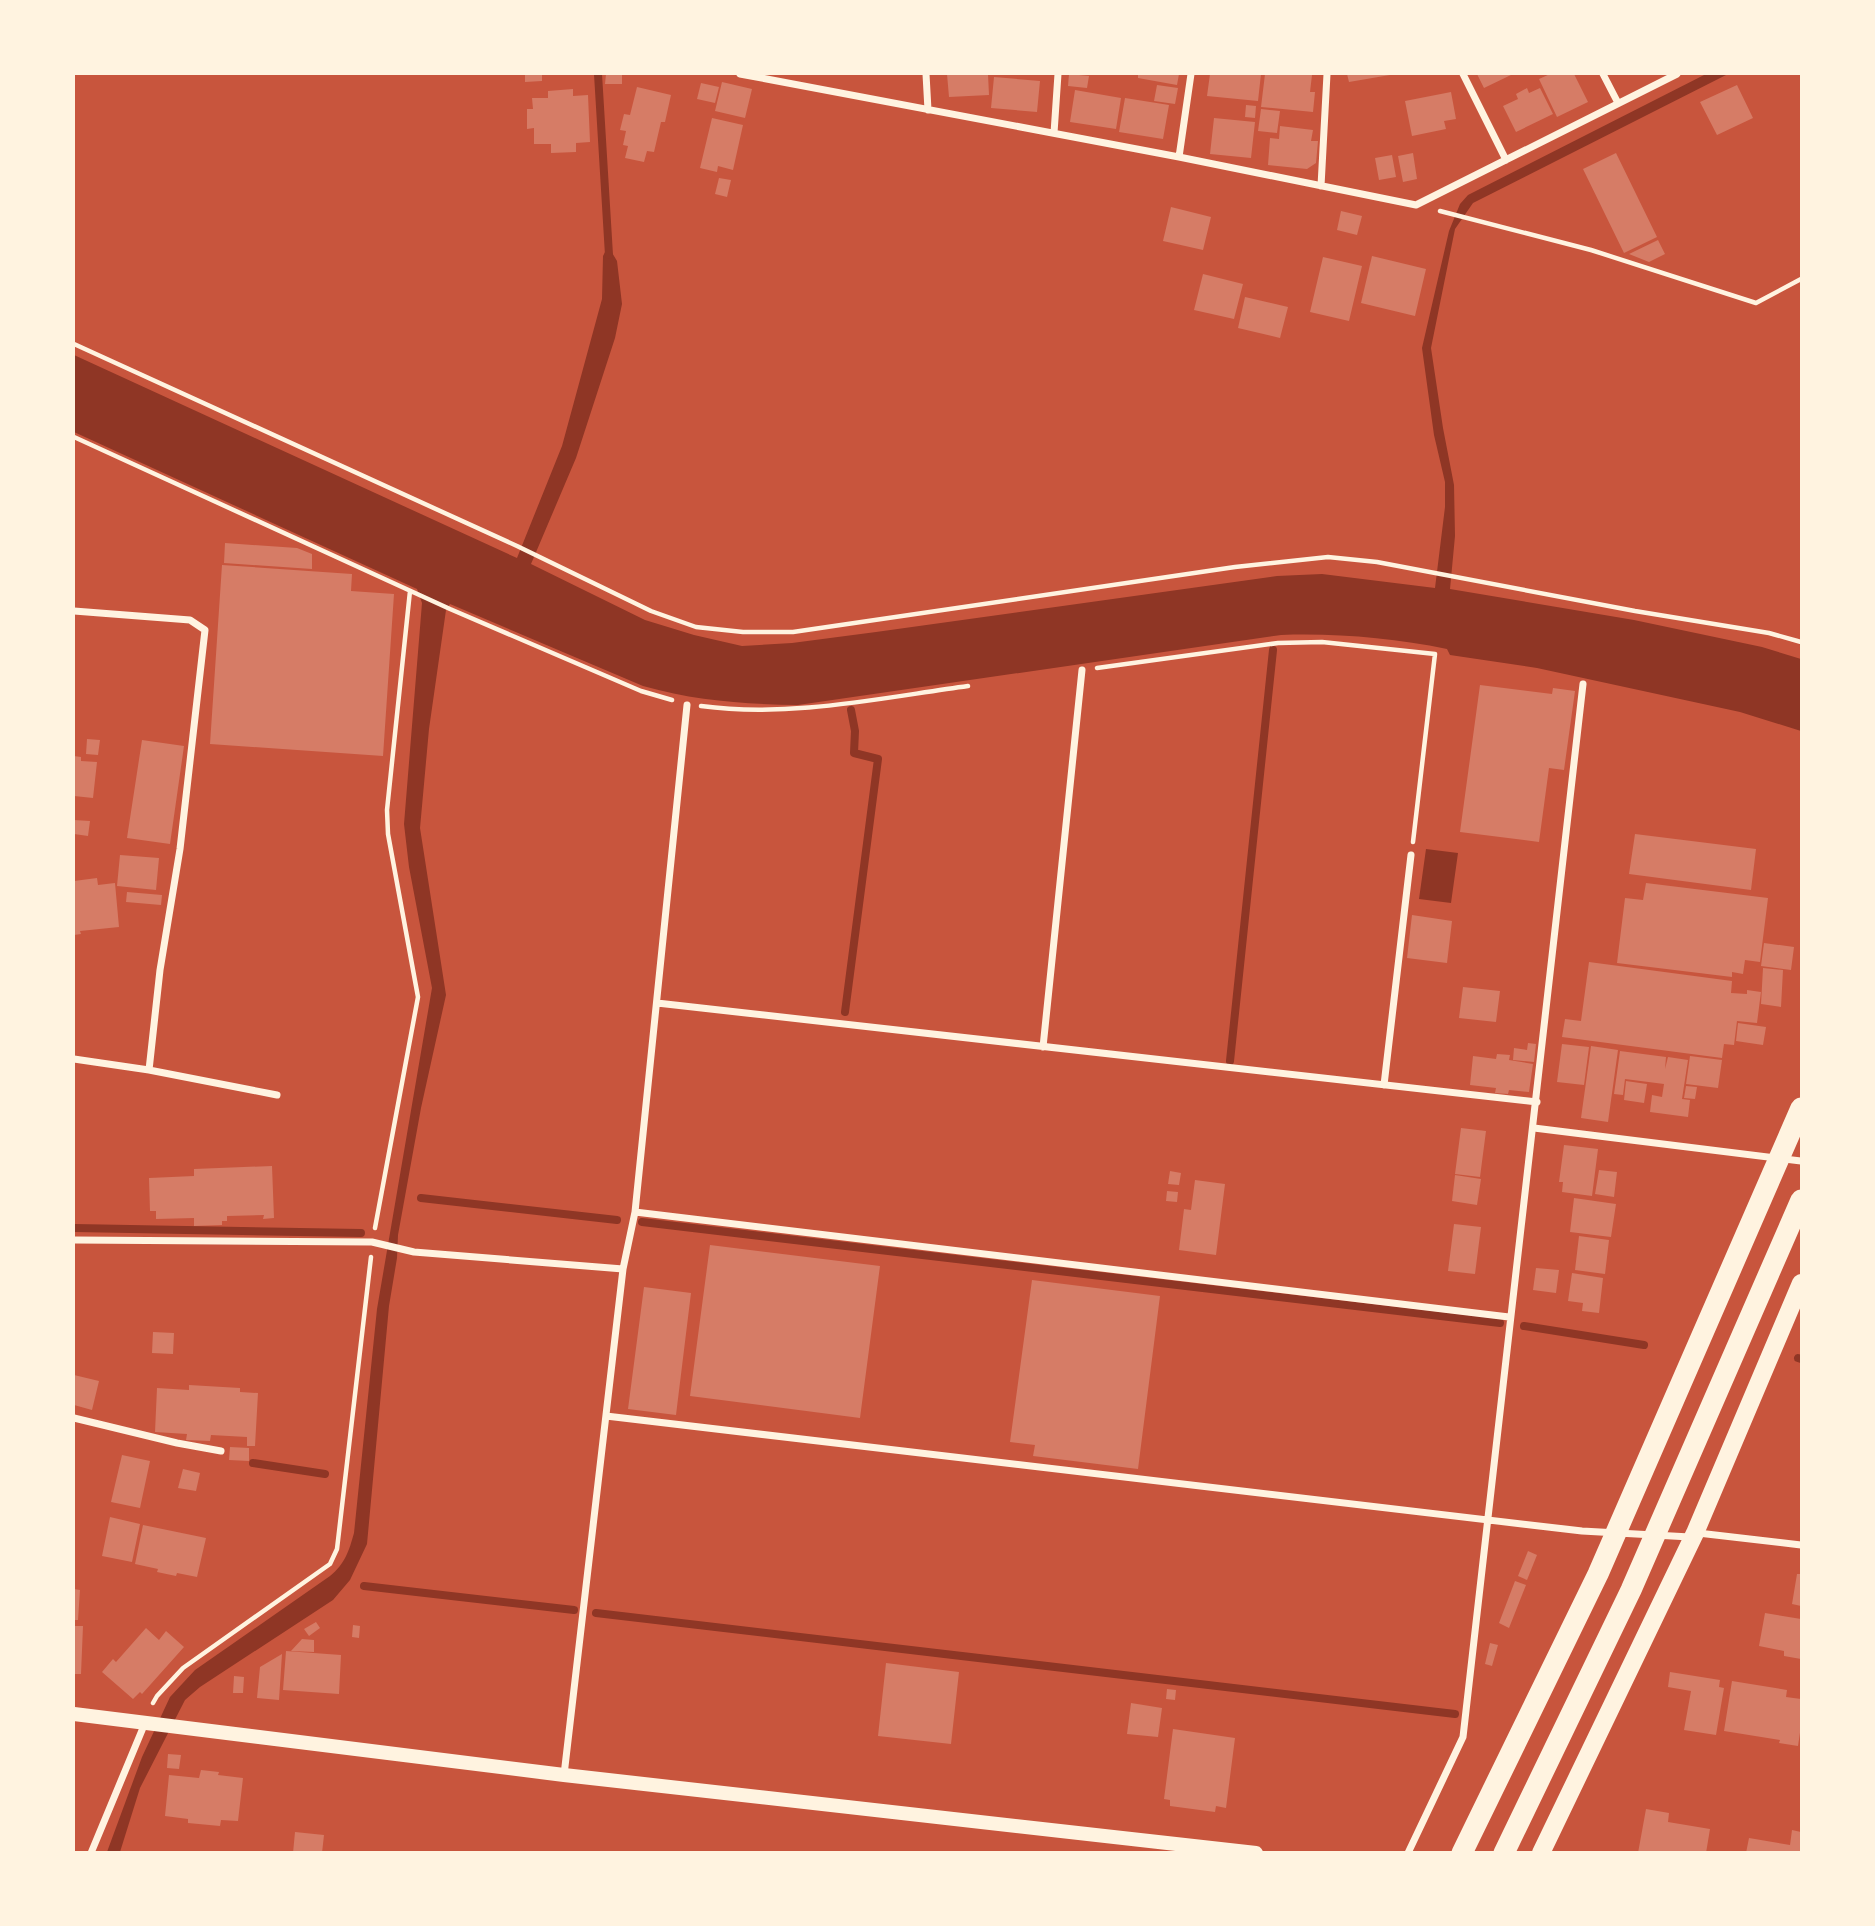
<svg xmlns="http://www.w3.org/2000/svg" width="1875" height="1926" viewBox="0 0 1875 1926" font-family="Roboto,sans-serif">
<style>
.water{fill:#8f3625}
.lines{fill:none;stroke-linecap:round;stroke-linejoin:round}
.stream{stroke:#8f3625;stroke-width:8}
.building{fill:#d67c66}
.path{stroke:#fff3e0;stroke-width:4.5}
.minor{stroke:#fff3e0;stroke-width:7}
.secondary{stroke:#fff3e0;stroke-width:14}
.primary{stroke:#fff3e0;stroke-width:18}
.motorway{stroke:#fff3e0;stroke-width:21}
</style>
<rect width="100%" height="100%" fill="#c8553d"/>
<path class="water" d="M1706 74H1728L1473 203 1455 229 1431 348 1443 428 1454 485 1455 536 1450 589 1634 620 1762 647 1801 659V731L1740 712 1537 668 1450 655 1447 649C1393 638 1336 633 1281 635L798 705C743 704 696 701 643 686L450 604 446 610 429 729 420 828 446 995 421 1108 398 1235 397 1258 389 1306 367 1544 350 1580 333 1600 200 1687 185 1700 140 1788 120 1852H107L142 1757 170 1697 195 1670 330 1576C345 1564 349 1551 354 1533L377 1309 432 988 409 867 404 824 422 603 417 589 74 432V355L517 558 562 446 602 299 603 256 608 246 617 261 622 304 615 338 576 458 531 564 645 620 694 635 742 646 792 643 876 632 1277 576 1322 574 1435 588 1445 507V482L1434 435 1422 348 1449 231 1460 204 1468 195Z
M1426 849 1458 853 1451 903 1419 899Z"/>
<g class="lines">
<path class="stream" d="M598 74 609 255
M845 1012 878 759 854 753 855 731 851 710
M1230 1061 1273 650
M421 1198 617 1220
M642 1222 1500 1323
M74 1228 361 1233
M1524 1326 1644 1345
M1798 1358 1801 1359
M253 1463 325 1474
M364 1586 574 1610
M596 1613 1455 1714"/>
</g>
<path class="building" d="M525 74H542V81L525 82Z
M606 74H622V84H605Z
M947 74H988L989 95 949 97Z
M1069 74 1089 76 1087 88 1068 86Z
M1138 74H1179L1177 85 1138 78Z
M1210 74H1261L1258 101 1207 96Z
M1265 74 1312 75 1310 92H1315L1313 112 1261 107Z
M1347 74H1390V75L1349 82Z
M1477 74H1513L1484 88Z
M1550 74H1574L1588 102 1557 117 1539 79Z
M994 77 1040 81 1037 112 991 108Z
M722 82 752 89 745 118 715 111Z
M701 83 719 87 715 103 697 99Z
M1157 85 1178 88 1175 104 1154 101Z
M1737 85 1753 118 1717 135 1700 102Z
M637 87 671 95 665 122H661L654 152 647 151 644 162 625 158 628 146 623 145 626 131 620 130 624 114 630 115Z
M1527 88 1529 93 1540 88 1553 114 1516 132 1503 106 1518 99 1516 94Z
M573 89V96L588 95 590 142 576 143V152L551 153V144H534V128L527 129V109H533L532 98H548V91Z
M1075 90 1121 98 1116 129 1070 122Z
M1451 92 1456 119 1444 121 1446 129 1412 136 1405 101Z
M1125 98 1169 105 1163 139 1119 132Z
M1246 105 1256 106 1255 118 1245 117Z
M1261 109 1280 111 1277 133 1258 131Z
M712 118 743 125 733 170 718 166 717 172 700 168Z
M1214 118 1255 122 1251 158 1210 154Z
M1280 126 1313 130 1311 141H1318L1316 163 1307 169 1268 165 1270 138 1279 139Z
M1413 153 1417 179 1403 182 1398 156Z
M1616 153 1657 237 1624 253 1583 169Z
M1392 155 1396 177 1379 180 1375 158Z
M719 178 731 180 727 197 715 194Z
M1171 207 1211 217 1203 250 1163 241Z
M1341 211 1362 216 1357 235 1337 230Z
M1658 240 1665 254 1649 262 1629 254Z
M1372 256 1426 269 1415 316 1361 303Z
M1323 257 1362 266 1349 321 1310 312Z
M1203 274 1243 284 1234 319 1194 310Z
M1245 297 1288 307 1280 338 1238 328Z
M225 543 297 548 312 554V569L224 563Z
M222 565 352 574 351 591 394 594 383 756 210 744Z
M1480 685 1552 694 1553 688 1575 691 1564 770 1549 768 1539 842 1460 832Z
M87 739 100 740 98 755 86 754Z
M142 740 184 746 170 844 127 838Z
M74 756 81 757V761L97 762 93 798 74 796Z
M74 820 90 821 88 836 74 834Z
M1635 834 1756 849 1751 890 1629 874Z
M120 855 159 858 156 890 117 886Z
M97 878 98 885 115 883 119 927 80 931 81 934 74 935V881Z
M1646 883 1768 898 1760 962 1745 960 1743 974 1732 972V977L1617 963 1625 898 1643 900Z
M127 892 162 895 161 905 126 902Z
M1412 915 1452 921 1447 963 1407 958Z
M1764 943 1794 947 1791 970 1761 966Z
M1589 962 1732 981 1731 993 1747 994V990L1761 992 1757 1023 1737 1021 1734 1045 1724 1044 1722 1058 1562 1037 1565 1019 1581 1021Z
M1763 968 1783 970 1781 1007 1761 1004Z
M1463 987 1500 991 1496 1022 1459 1018Z
M1738 1023 1766 1027 1763 1045 1736 1041Z
M1528 1043 1536 1044 1534 1062 1513 1060 1514 1048 1527 1050Z
M1562 1044 1589 1047 1584 1085 1557 1082Z
M1591 1046 1618 1050 1608 1122 1581 1118Z
M1620 1051 1666 1057 1665 1069 1668 1057 1688 1060 1682 1099 1690 1100 1688 1117 1650 1112 1652 1095 1662 1097 1664 1084 1625 1079 1623 1095 1614 1094Z
M1497 1054 1510 1055 1509 1060 1533 1064 1529 1092 1509 1090 1508 1094 1495 1093 1496 1088 1470 1085 1473 1056 1496 1059Z
M1690 1056 1722 1060 1718 1088 1686 1084Z
M1626 1081 1647 1084 1644 1103 1624 1100Z
M1686 1086 1697 1087 1695 1099 1684 1098Z
M1461 1128 1486 1131 1480 1177 1455 1174Z
M1564 1145 1598 1149 1592 1196 1562 1192 1563 1182H1559Z
M272 1166 274 1218 263 1219 264 1215 227 1216V1221H222V1225L194 1226V1218L156 1219V1211H150L149 1178 194 1176V1169Z
M1599 1170 1617 1172 1614 1197 1595 1194Z
M1170 1171 1181 1173 1179 1185 1168 1184Z
M1455 1175 1481 1179 1477 1205 1452 1201Z
M1195 1180 1225 1184 1216 1255 1179 1250 1184 1209 1191 1210Z
M1167 1191 1178 1192 1177 1202 1166 1201Z
M1574 1198 1616 1204 1611 1237 1570 1232Z
M1454 1224 1481 1227 1475 1274 1448 1271Z
M1579 1236 1609 1240 1605 1274 1575 1270Z
M710 1245 880 1266 860 1418 690 1396Z
M1536 1268 1559 1270 1556 1293 1533 1290Z
M1572 1273 1603 1278 1599 1313 1582 1311 1583 1303 1568 1301Z
M1032 1280 1160 1296 1138 1469 1033 1456 1035 1445 1010 1442Z
M644 1287 691 1293 676 1415 628 1409Z
M153 1332 174 1333 173 1354 152 1353Z
M74 1375 99 1381 92 1410 74 1405Z
M189 1385 240 1388V1392L258 1393 255 1446H247V1437L211 1435 210 1441 186 1440 187 1434 155 1432 157 1388 189 1390Z
M230 1447 249 1448V1461L229 1460Z
M122 1455 150 1461 140 1508 111 1502Z
M183 1469 200 1473 196 1491 178 1488Z
M110 1517 140 1524 132 1562 102 1556Z
M143 1525 206 1538 197 1577 177 1573 176 1576 157 1572 158 1569 135 1564Z
M1528 1551 1537 1555 1527 1580 1518 1576Z
M1797 1574H1801V1606L1792 1604Z
M1515 1581 1526 1585 1509 1628 1499 1623Z
M74 1589 80 1590 78 1620H74Z
M1765 1613 1801 1619V1659L1784 1656V1651L1759 1646Z
M316 1622 320 1628 309 1636 304 1629Z
M353 1625 360 1626 359 1638 352 1637Z
M74 1626H83L81 1674H74Z
M146 1628 159 1640 166 1631 184 1647 142 1694 140 1692 133 1699 102 1672 113 1659 116 1662Z
M302 1639 314 1640V1652L291 1651Z
M1490 1643 1498 1645 1492 1666 1485 1664Z
M286 1651 341 1655 339 1694 283 1690Z
M282 1654 279 1700 257 1698 260 1667Z
M886 1663 959 1672 951 1744 878 1736Z
M1670 1672 1720 1680 1719 1687 1724 1688 1716 1735 1684 1730 1691 1691 1668 1687Z
M234 1676 244 1677 243 1693H233Z
M1732 1681 1787 1690 1786 1697 1801 1699V1726L1798 1746 1779 1743 1780 1740 1724 1731Z
M1167 1689 1176 1690 1175 1700 1166 1699Z
M1131 1703 1162 1708 1158 1737 1127 1734Z
M1173 1729 1235 1738 1226 1808 1216 1806 1215 1812 1170 1806V1800L1164 1799Z
M168 1754 181 1755 179 1769 167 1768Z
M201 1770 219 1772 218 1775 243 1778 238 1821 221 1820 220 1826 188 1823V1819L165 1816 169 1775 199 1778Z
M1646 1809 1669 1813 1668 1822 1710 1829 1706 1853H1638Z
M1792 1830 1801 1832V1853H1746L1749 1838 1790 1845Z
M295 1832 324 1835 322 1853H293Z"/>
<g class="lines">
<path class="path" d="M1440 211 1591 250 1756 303 1801 279
M74 344 517 546 651 611 696 627 743 632H793L1235 567 1328 557 1377 562 1635 611 1769 633 1801 642
M74 437 450 609 641 691 672 700
M1097 668 1278 643 1322 642 1435 654 1413 842
M701 706C790 718 880 698 968 686
M375 1228 418 997 388 834 387 810 410 591
M153 1703 157 1696 183 1668 330 1564 337 1549 371 1257"/>
<path class="minor" d="M740 74 1179 157 1416 205 1677 74
M926 74 928 110
M1463 74 1506 160
M1603 74 1618 103
M1054 133 1058 74
M1179 157 1191 74
M1321 186 1327 74
M74 611 190 620 205 630 180 849 160 970 149 1070
M657 1003 1537 1102
M1043 1047 1082 670
M74 1059 149 1070 277 1095
M1384 1085 1411 855
M1534 1128 1801 1161
M635 1212 1509 1317
M74 1240 372 1242 414 1252 623 1269
M606 1416 1582 1531 1690 1537
M74 1418 177 1443 221 1451
M1698 1533 1801 1545
M564 1775 623 1269 635 1212 687 705
M91 1853 145 1723
M1408 1853 1463 1737 1583 684"/>
<path class="secondary" d="M74 1714 564 1775 1256 1853"/>
<path class="primary" d="M1541 1853 1695 1533 1801 1283"/>
<path class="motorway" d="M1462 1853 1598 1574 1801 1108
M1504 1853 1631 1590 1801 1200"/>
</g>
<rect width="1875" height="1926" fill="none" stroke="#fff3e0" stroke-width="150"/>
</svg>
